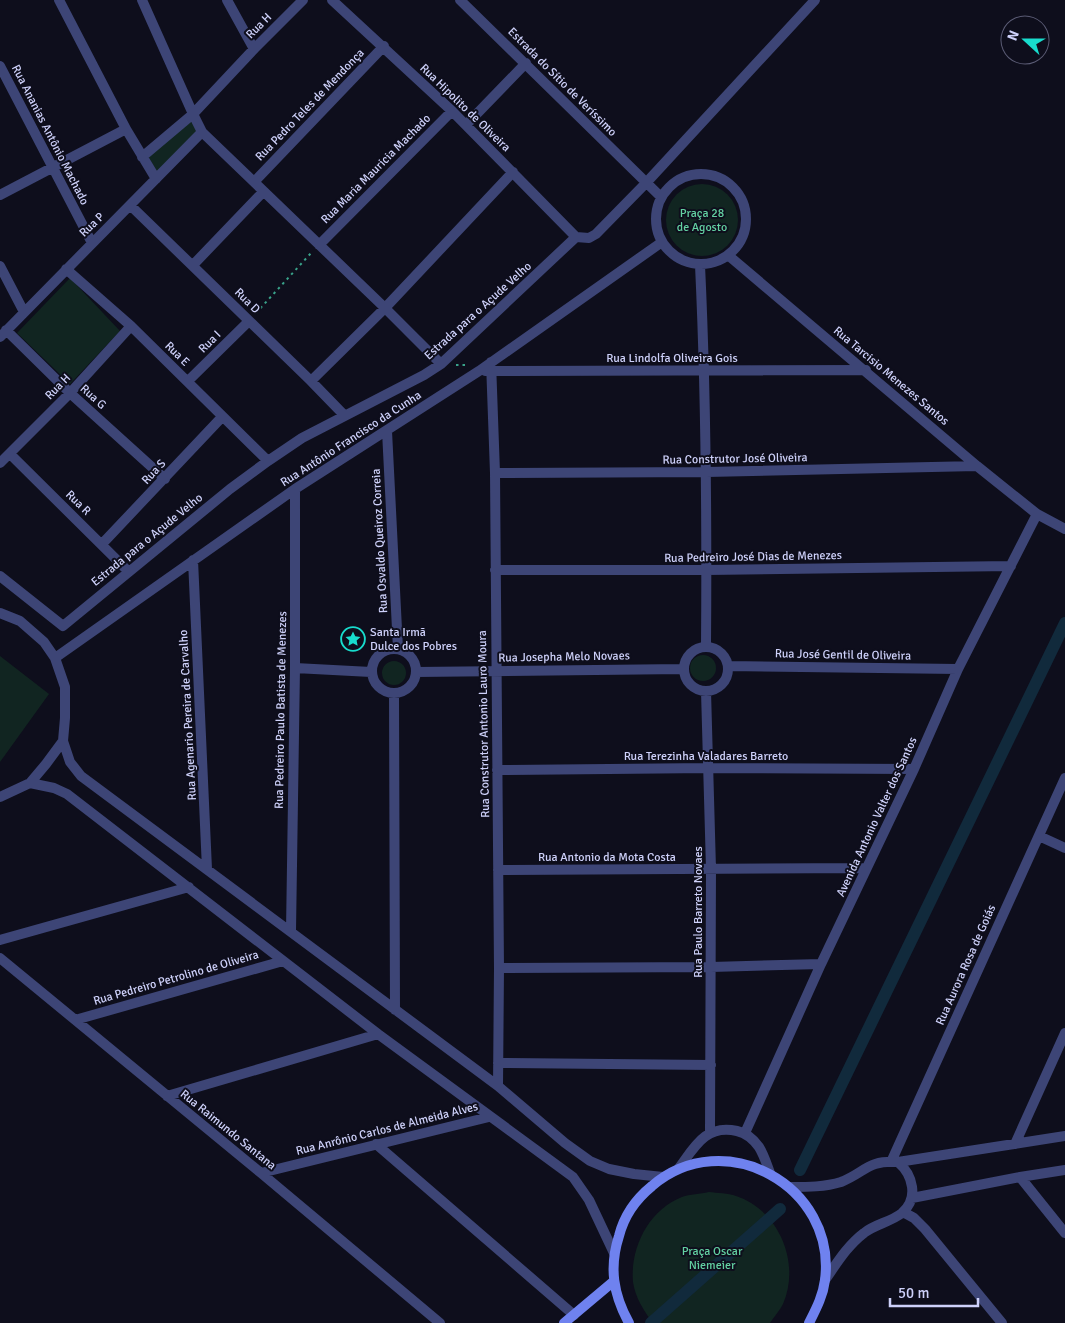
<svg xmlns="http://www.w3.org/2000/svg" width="1065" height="1323" viewBox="0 0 1065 1323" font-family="Signika,sans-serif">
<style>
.green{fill:#112521}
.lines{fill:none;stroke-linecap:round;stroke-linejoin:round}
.canal{stroke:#112a3c;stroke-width:12}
.path{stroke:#39a28a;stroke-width:2;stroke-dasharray:2.5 4;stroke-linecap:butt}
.street{stroke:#3d4576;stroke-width:10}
.secondary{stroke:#6f82ef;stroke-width:10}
.labels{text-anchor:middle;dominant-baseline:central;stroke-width:4;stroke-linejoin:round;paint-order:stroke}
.street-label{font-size:12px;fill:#ced1fa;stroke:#0e0e1c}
.park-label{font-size:12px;fill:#63d1a2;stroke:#0e0e1c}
.poi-label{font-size:12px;fill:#ced1fa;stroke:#0e0e1c;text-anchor:start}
</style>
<rect width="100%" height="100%" fill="#0e0e1c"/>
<path class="green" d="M192 120 198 130 157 172 148 156Z
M666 220a36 36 0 1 1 72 0a36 36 0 1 1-72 0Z
M70 278 120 331 70 384 17 333Z
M690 668a13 13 0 1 1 26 0a13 13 0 1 1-26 0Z
M0 656 49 694 0 762Z
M382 673a12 12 0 1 1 24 0a12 12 0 1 1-24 0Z
M709 1192C717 1193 728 1193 736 1196 779 1210 801 1263 783 1304 780 1310 774 1317 770 1323H653C644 1311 635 1297 633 1282 630 1247 649 1210 682 1197 690 1194 700 1194 709 1192Z"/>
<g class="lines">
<path class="canal" d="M800 1170 1065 623
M651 1323 780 1209"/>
<path class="path" d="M256 313 312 252
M456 365H466"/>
<path class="street" d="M59 0 126 129 156 179
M142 0 193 114 142 157
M227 0 254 49
M303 0 254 49 193 114 202 132 385 308 441 364
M332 0 452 111 576 237
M460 0 661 197
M0 66 92 243
M466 125 526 63
M656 219a45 45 0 1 1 90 0a45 45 0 1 1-90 0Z
M254 182 384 46
M0 195 126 129
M131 206 311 381 344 415
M319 245 452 111
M729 256 977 466 1037 514 1065 529
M193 265 263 192
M700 265C706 392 707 519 706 646
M0 266 24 312
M66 269 131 326 268 461
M6 330 70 393 165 479
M0 337 202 132
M491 362 495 473 499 968 498 1086
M485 371 866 370
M188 381 249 321
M311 381 385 308 513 172
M387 431 398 649
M10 454 128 571
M0 463 70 393 131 326
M495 473 707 472 977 466
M102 544 222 417
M193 560 207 869
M495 570H707L1011 566
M0 576 63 626 230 489 268 461 302 438 424 375 441 364 576 237 589 238 596 234 646 183 815 0
M0 613 20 621 44 642 55 658 65 687V718L63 741 46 764 30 783 0 797
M684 669a22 22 0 1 1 44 0a22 22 0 1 1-44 0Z
M372 671a22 22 0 1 1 44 0a22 22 0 1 1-44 0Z
M55 658 295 489 479 371 662 242
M728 666 958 669
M295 668 371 672
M416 672 683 669
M706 691 711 869 710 1132
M394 694 395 1010
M63 741 70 762 81 776 498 1086 565 1143 590 1161 609 1169 634 1174 663 1177
M497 770 709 768 914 769
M30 783 54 788 67 794 378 1034 573 1177 589 1200 614 1253
M1039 836 1065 848
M498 870 866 868
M291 931 295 668V489
M0 940 189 887
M0 958 261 1173 440 1323
M499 968 711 967 821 964
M75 1020 283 961
M498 1063 711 1065
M167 1096 378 1034
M745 1133 821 964 914 769 958 669 1037 514
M376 1144 574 1315
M1015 1144 1065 1033
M891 1162 1065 778
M679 1168C695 1146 706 1124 737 1131 746 1133 754 1140 759 1147 764 1155 767 1165 770 1173
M261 1173 489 1117
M1020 1177 1065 1233
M791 1187C807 1187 825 1187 841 1182 866 1172 867 1160 898 1162L1065 1136
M912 1198 1020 1177 1065 1170
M903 1212 914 1218 925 1229 1002 1323
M825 1280C837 1263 847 1246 864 1233 875 1224 891 1222 902 1213 919 1198 913 1175 898 1162"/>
<path class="secondary" d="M564 1323 614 1281
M629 1323C613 1294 609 1267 619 1236 624 1216 636 1199 652 1186 724 1124 837 1186 825 1280 823 1296 816 1309 809 1323"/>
</g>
<defs>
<g id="sight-ring" transform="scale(1.25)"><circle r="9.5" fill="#0e0e1c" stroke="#18dccd" stroke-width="1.5"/><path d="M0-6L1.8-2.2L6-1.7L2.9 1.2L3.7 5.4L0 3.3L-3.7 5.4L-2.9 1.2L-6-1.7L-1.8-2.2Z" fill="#18dccd"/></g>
</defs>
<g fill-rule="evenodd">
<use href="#sight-ring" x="353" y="639"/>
</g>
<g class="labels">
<g class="street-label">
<text transform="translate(259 26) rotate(-45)">Rua H</text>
<text transform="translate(562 82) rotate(45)">Estrada do Sítio de Veríssimo</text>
<text transform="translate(310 105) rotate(-46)">Rua Pedro Teles de Mendonça</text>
<text transform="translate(465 108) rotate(44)">Rua Hipolito de Oliveira</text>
<text transform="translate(50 135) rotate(63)">Rua Ananias Antônio Machado</text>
<text transform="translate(376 169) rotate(-45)">Rua Maria Mauricia Machado</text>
<text transform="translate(92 225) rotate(-44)">Rua P</text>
<text transform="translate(247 301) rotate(45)">Rua D</text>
<text transform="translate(478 311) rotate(-42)">Estrada para o Açude Velho</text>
<text transform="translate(210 342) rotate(-45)">Rua I</text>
<text transform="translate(177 354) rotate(44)">Rua E</text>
<text x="672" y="358">Rua Lindolfa Oliveira Gois</text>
<text transform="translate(891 376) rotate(40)">Rua Tarcisio Menezes Santos</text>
<text transform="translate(58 387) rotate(-46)">Rua H</text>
<text transform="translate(93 397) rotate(42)">Rua G</text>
<text transform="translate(351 439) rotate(-33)">Rua Antônio Francisco da Cunha</text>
<text transform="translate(735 459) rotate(-1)">Rua Construtor José Oliveira</text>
<text transform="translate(154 472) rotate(-47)">Rua S</text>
<text transform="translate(78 503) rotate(44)">Rua R</text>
<text transform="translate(147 540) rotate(-39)">Estrada para o Açude Velho</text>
<text transform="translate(380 541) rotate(-93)">Rua Osvaldo Queiroz Correia</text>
<text transform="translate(753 557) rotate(-1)">Rua Pedreiro José Dias de Menezes</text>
<text transform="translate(843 655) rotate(1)">Rua José Gentil de Oliveira</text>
<text transform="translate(564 657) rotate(-1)">Rua Josepha Melo Novaes</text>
<text transform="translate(281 710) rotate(-89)">Rua Pedreiro Paulo Batista de Menezes</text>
<text transform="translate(188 715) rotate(-93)">Rua Agenario Pereira de Carvalho</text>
<text transform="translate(484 724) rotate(-91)">Rua Construtor Antonio Lauro Moura</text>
<text x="706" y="756">Rua Terezinha Valadares Barreto</text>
<text transform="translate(877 817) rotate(-65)">Avenida Antonio Valter dos Santos</text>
<text x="607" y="857">Rua Antonio da Mota Costa</text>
<text transform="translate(698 912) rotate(-90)">Rua Paulo Barreto Novaes</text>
<text transform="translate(966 965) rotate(-66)">Rua Aurora Rosa de Goiás</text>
<text transform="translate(176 978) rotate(-16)">Rua Pedreiro Petrolino de Oliveira</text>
<text transform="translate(387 1129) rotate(-14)">Rua Anrônio Carlos de Almeida Alves</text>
<text transform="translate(228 1130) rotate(39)">Rua Raimundo Santana</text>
</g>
<g class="park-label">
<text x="702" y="213">Praça 28<tspan x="702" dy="14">de Agosto</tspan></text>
<text x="712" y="1251">Praça Oscar<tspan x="712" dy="14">Niemeier</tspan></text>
</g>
<g class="poi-label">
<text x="370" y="632">Santa Irmã<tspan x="370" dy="14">Dulce dos Pobres</tspan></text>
</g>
</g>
<g transform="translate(1025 40) rotate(291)"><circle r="24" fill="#0e0e1c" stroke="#5b5c75"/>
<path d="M0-4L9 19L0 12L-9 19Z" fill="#18dccd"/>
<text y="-8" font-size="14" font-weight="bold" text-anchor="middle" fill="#ced1fa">N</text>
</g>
<path d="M890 1298v8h88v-8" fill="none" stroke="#ced1fa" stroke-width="2.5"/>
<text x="898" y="1298" font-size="15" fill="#ced1fa" stroke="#0e0e1c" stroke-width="4" paint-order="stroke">50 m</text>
</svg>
